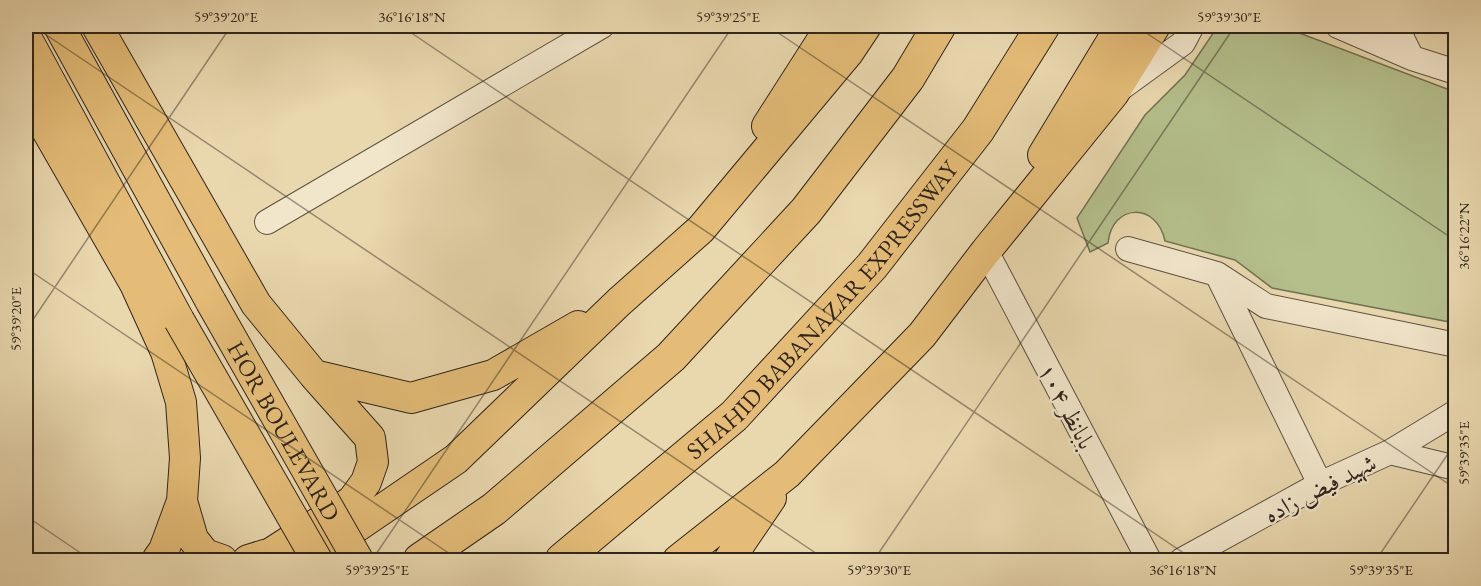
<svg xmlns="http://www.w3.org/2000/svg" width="1481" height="586" viewBox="0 0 1481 586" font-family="'EB Garamond',Amiri,serif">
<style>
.green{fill:#b4bf8c;stroke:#727254;stroke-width:1.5}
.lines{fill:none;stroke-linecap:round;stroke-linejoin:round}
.minor-casing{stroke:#5e5241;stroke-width:26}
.major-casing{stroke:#2f251d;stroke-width:32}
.highway-casing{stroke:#2f251d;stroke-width:35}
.minor{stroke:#f1e5ca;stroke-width:24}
.major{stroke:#e4bc77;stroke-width:30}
.highway{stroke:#e4bc77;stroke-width:33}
.major-bridge-casing{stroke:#2f251d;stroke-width:32;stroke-linecap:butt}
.major-bridge{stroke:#e4bc77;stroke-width:30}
.ticks{fill:none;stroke:#2f251d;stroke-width:1.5;stroke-opacity:0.45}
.labels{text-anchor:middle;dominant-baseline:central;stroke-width:4.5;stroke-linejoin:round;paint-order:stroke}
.street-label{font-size:24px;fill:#2f251d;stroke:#f1e5ca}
.neatline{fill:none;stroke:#2f251d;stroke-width:2}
.ticks-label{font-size:15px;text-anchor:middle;fill:#2f251d}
</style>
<rect width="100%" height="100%" fill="#e9d7ae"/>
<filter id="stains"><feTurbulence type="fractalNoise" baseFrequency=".00333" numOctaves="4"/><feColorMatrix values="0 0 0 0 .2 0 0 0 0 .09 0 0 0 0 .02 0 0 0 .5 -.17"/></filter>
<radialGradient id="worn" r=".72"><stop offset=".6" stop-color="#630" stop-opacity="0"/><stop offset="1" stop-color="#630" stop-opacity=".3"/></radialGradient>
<path class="green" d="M1218 26H1281L1455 92V323L1272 288 1235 260 1165 241C1157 202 1112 203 1108 243L1090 252 1077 218 1145 115 1185 75Z"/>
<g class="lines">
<g class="minor-casing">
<path id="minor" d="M1338 26 1412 58 1456 72
M1396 26 1412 58
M1121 88 1183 43 1192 26
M267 222 602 26
M1128 249 1217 274 1266 306 1456 345
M986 251 1149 560
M1217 274 1320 484
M1390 452 1456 468
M1182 560 1320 484 1390 452 1456 412"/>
</g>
<g class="major-casing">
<path id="major" d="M59 26 211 302
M97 26 256 304 314 375 411 398 493 375 578 326
M26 37 179 320
M26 94 135 284 166 352 181 402 185 458 182 501 164 550 157 560
M767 126 831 26
M1043 155 1121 26
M182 501 193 539 205 554 222 560
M248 560 271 553 352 501 366 482 373 462 370 438 314 375
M308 560 456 459 619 302 701 229 848 53 866 26
M678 560 787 474 922 335 986 251 1114 93 1155 26
M729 560 771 498"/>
</g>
<g class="highway-casing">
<g id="highway">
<path d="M420 560 494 509 671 357 806 211 908 78 939 26"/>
<path id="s1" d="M562 560 734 416 872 266 978 130 1043 26"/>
</g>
</g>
<use href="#minor" class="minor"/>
<use href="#major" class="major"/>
<use href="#highway" class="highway"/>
<g class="major-bridge-casing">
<g id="major-bridge">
<path id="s2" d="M211 302 358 560"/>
<path d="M179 320 317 560"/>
</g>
</g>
<use href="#major-bridge" class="major-bridge"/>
</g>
<path class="ticks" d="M33 26 826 560M401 26 1194 560M768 26 1456 489M1136 26 1456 241M26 268 459 560M26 330 231 26M26 516 91 560M372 560 733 26M874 560 1235 26M1376 560 1456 442"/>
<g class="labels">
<g class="street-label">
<text stroke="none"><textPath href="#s1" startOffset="362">SHAHID BABANAZAR EXPRESSWAY</textPath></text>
<text transform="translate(1067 406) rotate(62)">بابانظر ۱۰۴</text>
<text stroke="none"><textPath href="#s2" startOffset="148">HOR BOULEVARD</textPath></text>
<text transform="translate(1320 488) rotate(-27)">شهید فیض زاده</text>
</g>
</g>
<rect width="1481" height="586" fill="none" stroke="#e9d7ae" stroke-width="66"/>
<rect x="33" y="33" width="1415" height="520" class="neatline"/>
<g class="ticks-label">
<text x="226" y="22">59°39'20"E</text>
<text x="412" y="22">36°16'18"N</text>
<text x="728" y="22">59°39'25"E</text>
<text x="1229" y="22">59°39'30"E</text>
<text transform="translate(1464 236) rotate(-90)" y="5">36°16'22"N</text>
<text transform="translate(16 319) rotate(-90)" y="5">59°39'20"E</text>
<text transform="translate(1464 453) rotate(-90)" y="5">59°39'35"E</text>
<text x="377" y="575">59°39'25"E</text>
<text x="879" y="575">59°39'30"E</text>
<text x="1183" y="575">36°16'18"N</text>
<text x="1381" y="575">59°39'35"E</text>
</g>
<rect width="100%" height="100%" filter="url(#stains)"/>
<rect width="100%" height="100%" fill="url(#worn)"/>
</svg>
